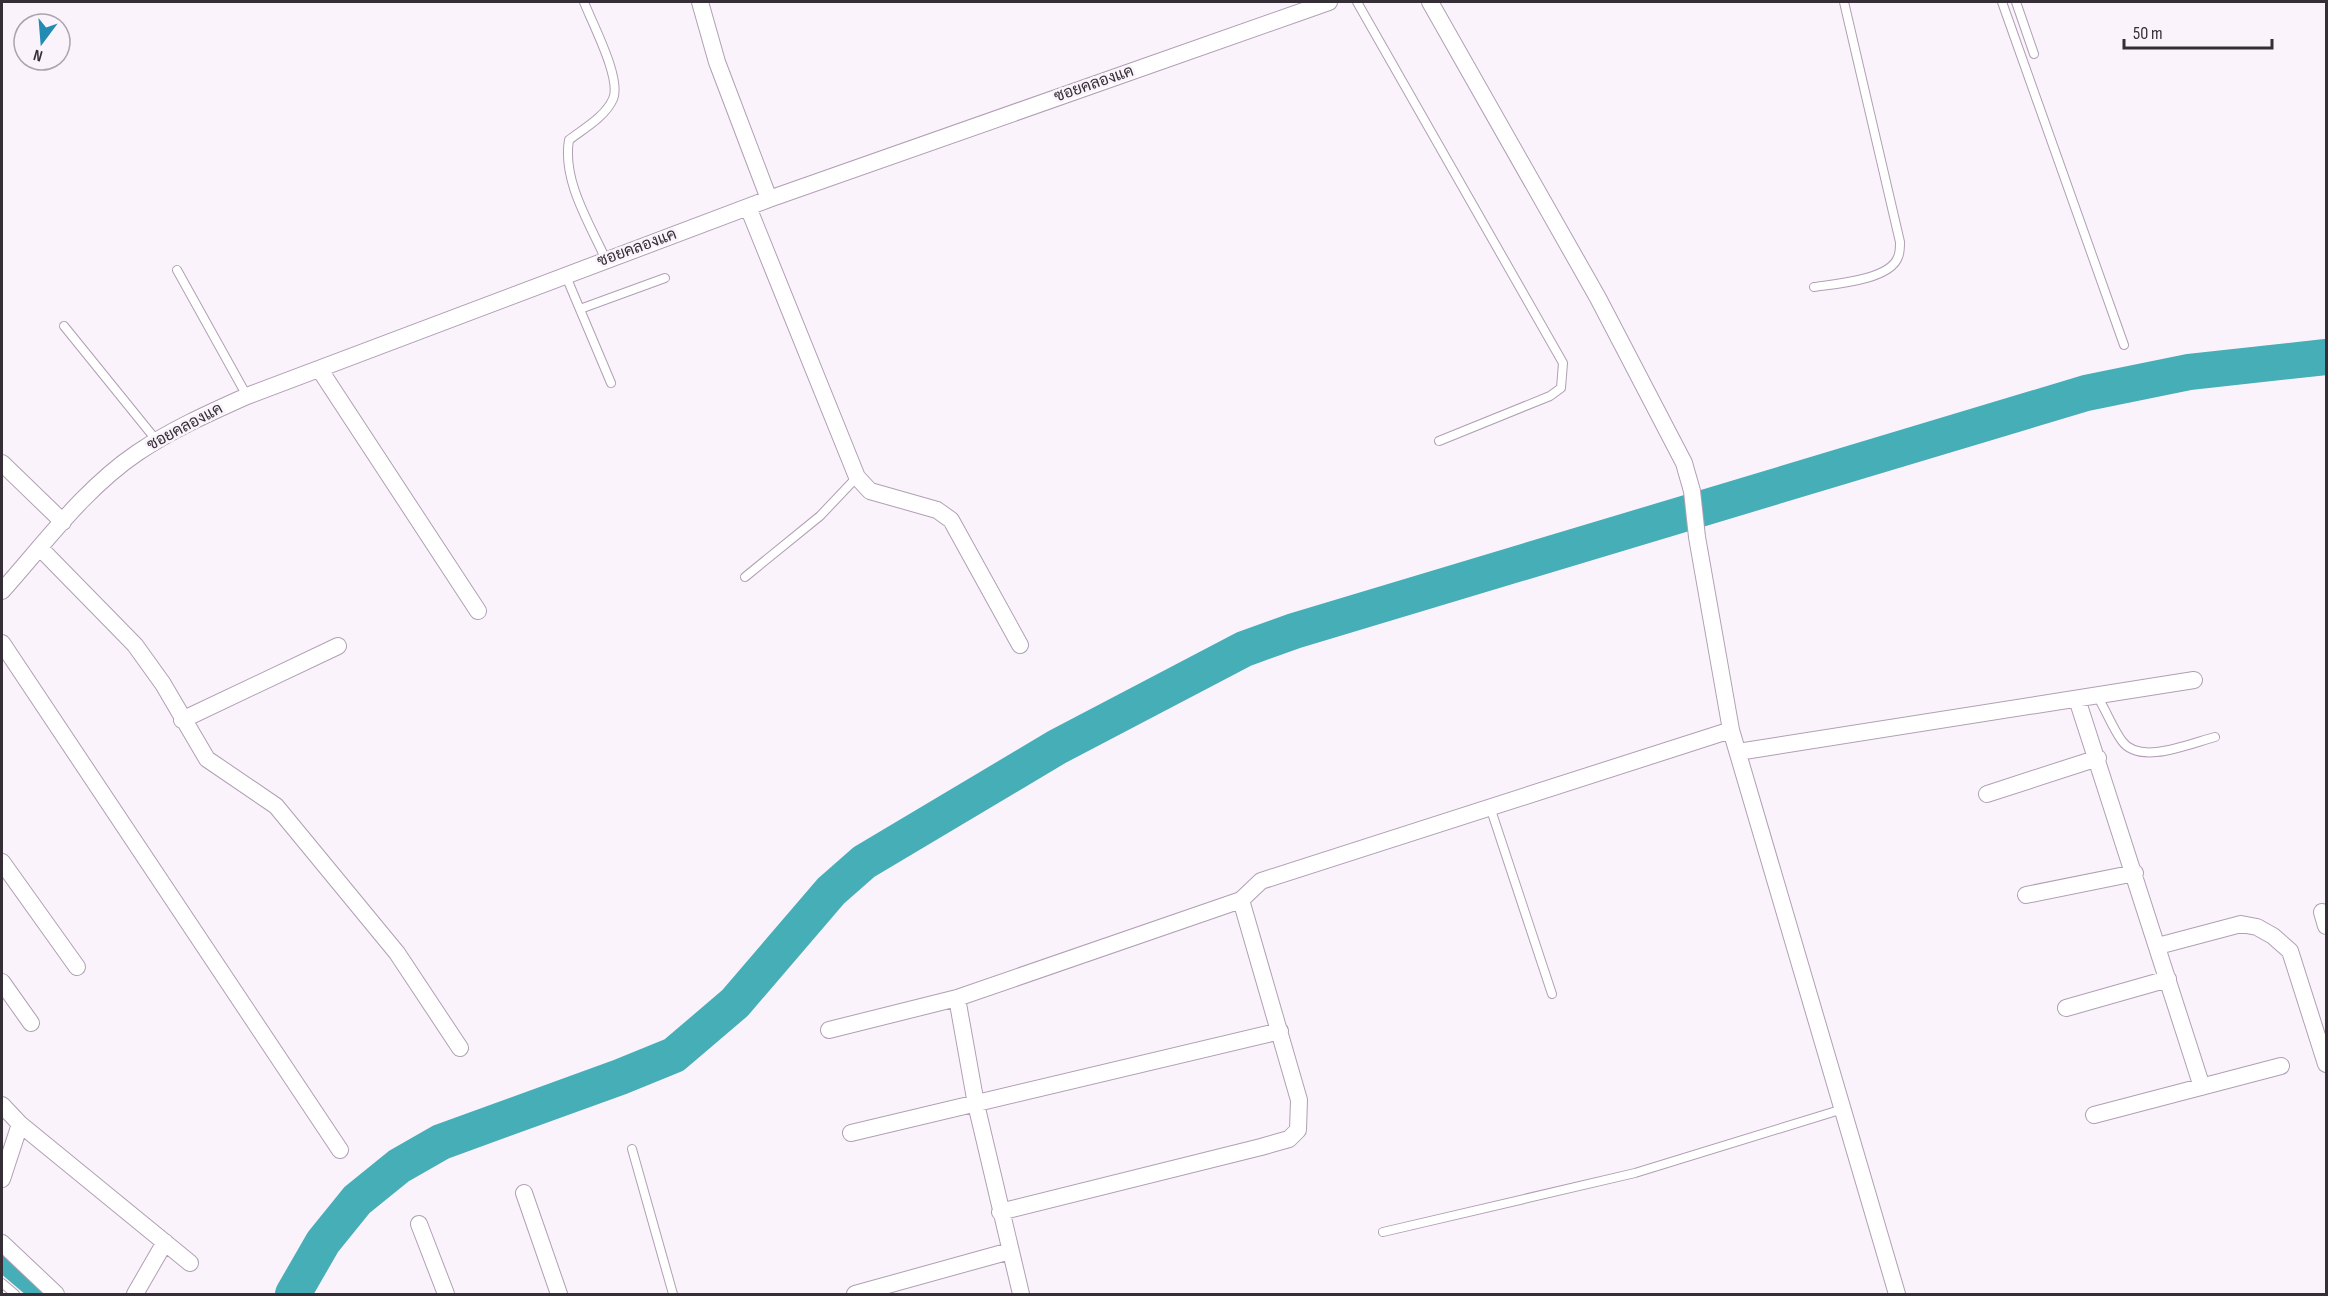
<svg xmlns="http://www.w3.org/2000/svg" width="2328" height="1296" viewBox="0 0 2328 1296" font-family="'Sofia Sans Condensed',Sarabun,sans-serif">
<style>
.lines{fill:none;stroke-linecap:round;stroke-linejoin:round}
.canal{stroke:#46aeb6;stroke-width:21}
.river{stroke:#46aeb6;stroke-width:36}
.service-casing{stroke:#b19fb4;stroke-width:10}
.minor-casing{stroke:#b19fb4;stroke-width:18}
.service{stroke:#fff;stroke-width:8}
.minor{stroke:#fff;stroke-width:16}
.labels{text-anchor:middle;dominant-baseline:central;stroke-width:5;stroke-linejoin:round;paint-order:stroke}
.street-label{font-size:16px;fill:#352e36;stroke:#faf3fc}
</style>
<rect width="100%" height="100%" fill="#faf3fc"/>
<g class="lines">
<path class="canal" d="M2 1261 41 1294"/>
<path class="river" d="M293 1294 323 1242 357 1200 399 1166 441 1142 620 1077 674 1055 735 1003 831 891 864 862 1057 747 1244 649 1294 631 2086 393 2189 372 2326 357"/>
<g class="service-casing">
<path id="service" d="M584 2C592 23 622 79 613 99 605 117 583 129 569 140 562 181 590 224 606 260
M1357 2 1563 363 1561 388 1550 396 1439 441
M2002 2 2124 345
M2016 2 2034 54
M177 270 247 396
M565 274 611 383
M1814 287C1835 284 1890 280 1898 257 1900 253 1900 247 1900 242L1844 2
M580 309 665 278
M64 326 157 441
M745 577 820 516 857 477
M2097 696C2106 710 2112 727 2122 741 2140 766 2191 743 2215 737
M1490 807 1552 994
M632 1149 673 1294
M1383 1232 1635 1173 1843 1109
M2 1283 15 1294"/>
</g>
<g class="minor-casing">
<path id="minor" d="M700 2 717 62 769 199
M1430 2 1598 298 1684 463 1692 491 1697 537 1731 730 1897 1294
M748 207 857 477 870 491 937 510 951 520 1020 645
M320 370 478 611
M2 463 63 522
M40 548 135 645 163 684 207 759 276 806 397 953 460 1048
M2 591C44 544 84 489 137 453 171 430 209 413 247 396L769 199 1329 2
M2 643 340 1150
M2077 699 2202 1087
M182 720 338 646
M1738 752 2194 680
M1987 794 2098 758
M2 862 77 967
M2026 895 2135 873
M2322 912 2326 926
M2158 946 2241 924 2257 927 2273 936 2290 951 2326 1064
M2 982 31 1023
M957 998 976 1104 1021 1294
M2066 1008 2168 979
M829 1030 957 998 1241 900 1261 881 1731 730
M2 1105 20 1124 190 1263
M2094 1115 2281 1066
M851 1133 1280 1031
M2 1179 20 1124
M524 1193 559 1294
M1000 1212 1261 1147 1289 1139 1298 1130 1299 1100 1241 900
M419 1224 446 1294
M2 1243 56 1294
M135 1294 165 1242
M855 1294 1010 1251"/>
</g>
<use href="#service" class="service"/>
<use href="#minor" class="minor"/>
</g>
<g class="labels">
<g class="street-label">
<text transform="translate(1094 84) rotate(-19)">ซอยคลองแค</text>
<text transform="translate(637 248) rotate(-20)">ซอยคลองแค</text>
<text transform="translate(185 427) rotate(-28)">ซอยคลองแค</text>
</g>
</g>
<rect width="2328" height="1296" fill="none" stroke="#352e36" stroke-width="6"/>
<g transform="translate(42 42) rotate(196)"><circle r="28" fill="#faf3fc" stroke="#aba4ad" stroke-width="1.5"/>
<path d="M0-4.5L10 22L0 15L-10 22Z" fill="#228bb3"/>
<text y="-9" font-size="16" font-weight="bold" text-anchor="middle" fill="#352e36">N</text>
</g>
<path d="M2124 39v9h148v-9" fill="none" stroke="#352e36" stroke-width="3"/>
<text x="2133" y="39" font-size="18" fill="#352e36" stroke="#faf3fc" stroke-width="4.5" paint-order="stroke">50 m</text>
</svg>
